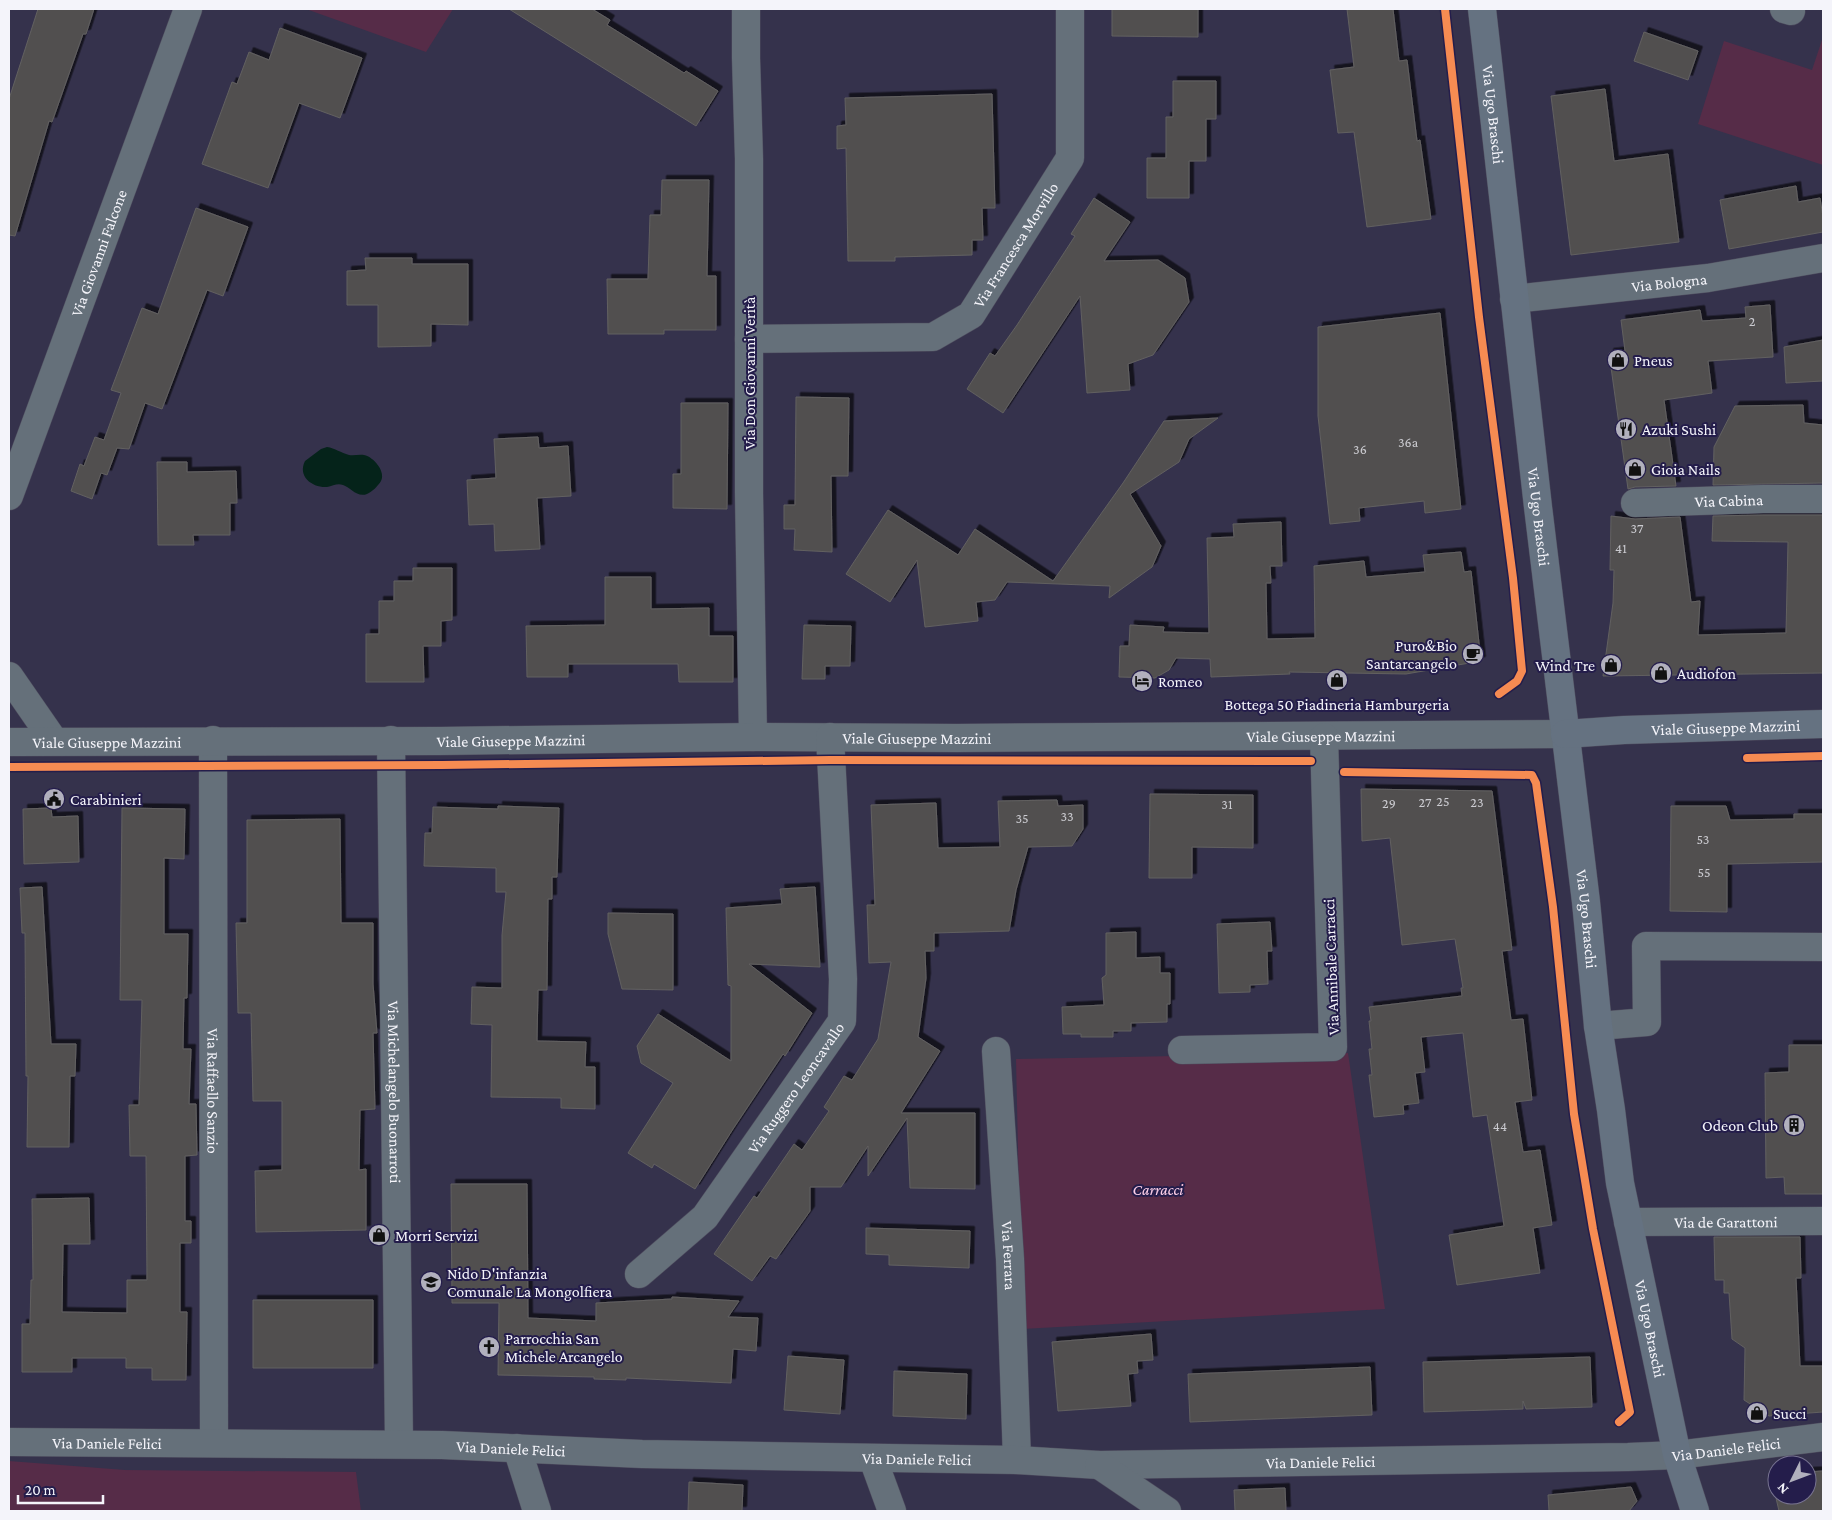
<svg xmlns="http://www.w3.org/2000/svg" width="1832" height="1520" viewBox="0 0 1832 1520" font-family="'Crimson Pro',serif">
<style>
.green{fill:#562c48}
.water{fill:#05231a}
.building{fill:#515050;stroke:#626060;filter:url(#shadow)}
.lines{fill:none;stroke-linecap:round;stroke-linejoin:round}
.minor-casing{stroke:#4e4c5e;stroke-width:29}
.major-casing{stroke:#4e4c5e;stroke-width:29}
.minor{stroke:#65707a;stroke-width:28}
.major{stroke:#657281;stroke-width:28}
.cycleway-casing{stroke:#241d4b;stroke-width:11}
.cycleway{stroke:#f68b52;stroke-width:8}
.labels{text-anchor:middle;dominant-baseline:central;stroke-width:4;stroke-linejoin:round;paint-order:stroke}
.number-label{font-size:14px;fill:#cbcbd0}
.street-label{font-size:16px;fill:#f4f4fa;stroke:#241d4b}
.poi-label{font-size:16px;fill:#f4f4fa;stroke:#241d4b;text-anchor:start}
.park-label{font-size:16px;font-style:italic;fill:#ffd0e8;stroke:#241d4b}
</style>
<defs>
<filter id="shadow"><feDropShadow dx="4.5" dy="-4.5" stdDeviation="0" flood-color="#0009"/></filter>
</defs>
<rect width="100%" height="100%" fill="#35324c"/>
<path class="green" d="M306 9H453L426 52Z
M1823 37V165L1698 124 1724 41 1812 70Z
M1348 1053 1385 1309 1022 1329 1016 1059Z
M9 1461 125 1470 356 1472 361 1511H9Z"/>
<path class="water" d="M327 447C335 448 341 453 349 455 354 456 359 454 364 455 374 457 386 472 381 481 378 486 372 492 367 494 357 498 350 487 343 485 337 483 333 486 327 487 313 488 297 477 305 461L321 449Z"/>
<path class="building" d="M38 9H94L86 34H83L52 122 49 121 15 236 9 235V99Z
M509 9H592L610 20 607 25 684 73 686 71 718 91 696 126Z
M1112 9H1198V37L1112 36Z
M1347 9H1393L1399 61 1407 60 1417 141 1420 140 1431 219 1367 227 1354 132 1338 133 1330 70 1354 67Z
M280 28 362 58 340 118 299 103 268 188 202 164 232 82 237 84 249 52 269 60Z
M1644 32 1698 51 1688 80 1634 61Z
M1173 81H1216V119H1206V161H1189V198H1147V158H1166V117H1173Z
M1605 89 1614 161 1668 154 1679 242 1571 255 1551 96Z
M992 94 995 208H982L983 240H972V255L895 257V261H848L846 148 837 149V126L846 125 845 98Z
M662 180H709L707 276H716V330H664V334H608L607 279H648L650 215H661Z
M1796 186 1798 202 1820 198 1823 217V232L1729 249 1720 200Z
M1094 198 1130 222 1104 261 1158 260 1185 278 1189 302 1153 355 1128 364 1130 390 1087 393 1080 296 1003 413 967 389 990 353 995 356 1017 325 1075 236 1071 234Z
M196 208 248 227 223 296 207 290 162 409 145 403 129 449 117 448 107 475 101 473 92 499 71 491 80 464 84 466 95 437 104 440 121 393 111 390 142 308 158 314Z
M365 258H412V264H468V325L431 324V346L378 347V305H347V271L366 270Z
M1770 305 1773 357 1708 361 1712 393 1664 400 1676 486 1635 487 1628 489 1609 353 1625 351 1621 320 1700 310 1702 321 1746 318 1745 307Z
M1440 313 1461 509 1425 513 1424 501 1359 508 1360 521 1330 524 1318 416V327Z
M1823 340V381L1786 383 1784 347Z
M796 397 849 398 848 476H831L832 552 794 550 795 529H784V505H795Z
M681 403H728L727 509 673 508V474H681Z
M1803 405 1804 423 1823 425V483L1713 485 1714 447 1735 406Z
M1218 418 1189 439 1179 462 1130 494 1161 546 1152 567 1109 598 1110 586 1007 582 995 600 976 602 978 621 925 627 917 560 890 602 846 574 888 510 958 555 975 529 1053 581 1123 483 1164 421Z
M538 437 539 448 568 446 571 496 537 498 540 549 495 551 494 524 469 525 467 480 496 478 494 439Z
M157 462H187V472L236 471 237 503H230V535H193L194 545H158Z
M1763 515H1823V673L1603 676 1613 603 1614 570H1610L1611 516 1635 519 1680 517 1691 602 1700 601 1698 635 1786 633 1788 542 1712 541 1713 516Z
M1281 522 1282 566H1270L1271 583H1266L1267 639 1315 638 1314 566 1364 561 1366 577 1425 572 1423 555 1461 552 1464 572 1471 571 1481 661 1406 674 1289 672 1290 674 1211 677 1210 659 1176 658 1169 670 1155 678 1119 677 1120 646H1129L1130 625 1164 627 1163 632 1209 633 1207 538 1234 537 1233 524Z
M413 568H452V620L441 621V646H423L424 682H366V634H379V601H394V581H413Z
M605 577H651V609L709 608V636H733V682H679L678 664H568V677H527L526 626 605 625Z
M804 625 851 626 850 666H825V679H802Z
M1361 789 1492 791 1512 950 1502 951 1511 1020 1523 1019 1532 1100 1515 1102 1523 1152 1540 1150 1552 1225 1533 1228 1540 1273 1457 1285 1449 1235 1504 1226 1487 1115 1473 1117 1463 1033 1421 1037 1425 1072 1415 1073 1419 1103 1403 1105 1404 1114 1374 1117 1369 1075H1372L1369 1049H1372L1369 1021H1371L1369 1007 1462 996 1461 988H1463L1455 939 1402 945 1390 838 1362 841Z
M1150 794 1253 795V848L1192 847V878H1149Z
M1057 800 1058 806 1083 805V829L1072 846 1028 847 1016 890 1009 931 934 933V951H925L926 978 918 1037 940 1051 901 1113H975V1189L910 1188 907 1118 868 1176V1146L841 1187H810V1211L776 1259 770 1256 752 1281 714 1254 754 1196 757 1198 794 1144 802 1150 829 1111 824 1107 844 1076 852 1080 878 1039 891 962 869 963 867 905H875L871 805 936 803 938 848 1000 847 998 801Z
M498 806 559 808 557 877H552V899H548L547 990H538L537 1041 586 1042 585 1067H595V1109L561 1108V1098L491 1097 492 1025 471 1024 472 987 502 988V935L506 892H496V868L424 866 425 833H432L433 807 498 809Z
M1671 806H1726L1730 820 1794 819V814H1823V862L1727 864V912L1670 911Z
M51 808 52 817 78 816 79 862 24 864 23 809Z
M122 808 185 809 184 859 164 858V934H188L187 998H184L183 1049H191L189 1104H196L197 1155 185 1156V1221H191V1243H180V1312H187L186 1380H152V1368H126V1358H72V1372H22V1324H30L31 1280H33L32 1199 89 1198 90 1244H63L62 1312 127 1313V1280H147L146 1156H130L129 1105H139L142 1000H120Z
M340 819 341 923H373V984L377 1033H373L375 1109 360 1110 359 1170 366 1169V1230L256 1232 255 1171 282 1170V1101H253L251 1013H238L236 923H247V820Z
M42 887 51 1044H76L75 1076H70L69 1147H27L28 1076H26L25 933H22L20 888Z
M815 887 820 967 749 964 812 1013 785 1056 783 1054 733 1129 695 1189 654 1164 652 1168 628 1153 673 1083 641 1063 637 1046 658 1014 731 1061V986L728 985 726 908 782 904 780 889Z
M608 913 673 914V990L622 989 608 934Z
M1270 922 1272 951H1267L1268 984 1250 985V992L1219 993 1217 924Z
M1136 932V958L1160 957V973H1170V1004H1167V1022L1131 1023V1031H1113V1037H1081V1034H1063L1062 1007 1104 1005 1102 978 1106 975V933Z
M1789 1045H1823V1194H1785L1784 1177 1766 1178 1765 1073 1789 1072Z
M451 1184H527L528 1318 596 1321V1303L672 1299V1297L739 1301 728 1317 758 1318 756 1351 733 1349 731 1383 626 1378V1380L594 1379V1377L498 1375 499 1303H452Z
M866 1228 970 1231 969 1268 889 1265V1255L866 1254Z
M1714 1237H1800L1801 1278H1796L1800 1366H1823V1412L1769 1416 1744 1400 1745 1348 1732 1339 1729 1293H1724V1280H1715Z
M253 1300H373V1368H253Z
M1151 1334 1153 1360 1137 1361 1138 1373 1128 1374 1131 1406 1058 1411 1052 1342Z
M788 1356 844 1360 840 1414 784 1410Z
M1590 1357 1592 1407 1526 1409 1523 1401V1409L1424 1412 1423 1362Z
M1370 1367 1372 1415 1190 1422 1188 1374Z
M894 1371 967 1374 966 1419 893 1416Z
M1823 1471V1511H1779L1776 1498V1472L1777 1495H1807V1472Z
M689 1482 743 1485 742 1511H688Z
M1631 1487 1637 1501 1629 1511H1549L1548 1495Z
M1285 1488 1286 1511H1235L1234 1490Z"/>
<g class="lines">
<g class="minor-casing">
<g id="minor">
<path d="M746 9V58L749 159V493L753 737"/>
<path d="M1784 9 1791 11"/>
<path id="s1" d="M1514 299 1708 278 1823 258"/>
<path id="s2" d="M749 339 933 337 971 315 1070 158V9"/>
<path id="s3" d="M9 496 188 9"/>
<path id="s4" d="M1635 503 1763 499H1823"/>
<path d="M9 676 54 741"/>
<path id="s5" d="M213 740 214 1443"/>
<path id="s6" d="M391 740 399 1444"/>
<path id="s7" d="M9 742 440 741 753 737 957 738 1565 734"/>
<path d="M1598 1026 1647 1022 1646 946 1823 947"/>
<path d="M1182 1050 1333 1047 1324 737"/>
<path id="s8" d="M996 1051 1010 1259 1017 1460"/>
<path id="s9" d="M1628 1222 1823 1221"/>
<path id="s10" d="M639 1274 705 1217 842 1021 843 979 830 737"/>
<path id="s11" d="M9 1442 442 1445 642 1454 1017 1460 1099 1465 1628 1457 1677 1455 1823 1437"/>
<path d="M517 1448 537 1511"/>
<path d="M873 1459 892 1511"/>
<path d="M1099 1465 1167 1511"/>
</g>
</g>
<g class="major-casing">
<g id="major">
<path id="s12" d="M1482 9 1538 507 1586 902 1598 1026 1611 1110 1620 1183 1677 1455 1695 1511"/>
<path id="s13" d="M1565 734 1624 730 1823 724"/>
</g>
</g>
<use href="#minor" class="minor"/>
<use href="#major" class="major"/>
<g class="cycleway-casing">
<path id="cycleway" d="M1445 9 1479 317 1513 578 1522 671 1517 681 1499 694
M1747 758 1823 756
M9 767 442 765 830 760 1311 761
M1344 772 1532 775 1536 783 1553 907 1574 1114 1593 1229 1630 1412 1619 1422"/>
</g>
<use href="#cycleway" class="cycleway"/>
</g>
<defs>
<g id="shop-disc" transform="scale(1.125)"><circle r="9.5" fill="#b1b0bd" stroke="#241d4b"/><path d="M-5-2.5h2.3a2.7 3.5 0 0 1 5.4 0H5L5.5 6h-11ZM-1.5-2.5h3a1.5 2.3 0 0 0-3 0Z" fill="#111"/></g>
<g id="restaurant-disc" transform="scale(1.125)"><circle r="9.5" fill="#b1b0bd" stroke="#241d4b"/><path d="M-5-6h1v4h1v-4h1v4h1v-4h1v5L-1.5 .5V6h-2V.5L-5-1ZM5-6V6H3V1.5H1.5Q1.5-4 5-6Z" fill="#111"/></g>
<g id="cafe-disc" transform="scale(1.125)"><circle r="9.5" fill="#b1b0bd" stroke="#241d4b"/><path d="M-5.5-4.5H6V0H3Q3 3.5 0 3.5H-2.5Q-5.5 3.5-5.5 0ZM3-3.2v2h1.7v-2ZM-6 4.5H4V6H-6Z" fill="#111"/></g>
<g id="hotel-disc" transform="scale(1.125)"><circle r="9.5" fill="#b1b0bd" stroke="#241d4b"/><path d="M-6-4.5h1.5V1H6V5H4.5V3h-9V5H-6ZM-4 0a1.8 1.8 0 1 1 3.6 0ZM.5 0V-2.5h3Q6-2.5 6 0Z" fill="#111"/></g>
<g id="civic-disc" transform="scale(1.125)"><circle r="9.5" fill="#b1b0bd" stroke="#241d4b"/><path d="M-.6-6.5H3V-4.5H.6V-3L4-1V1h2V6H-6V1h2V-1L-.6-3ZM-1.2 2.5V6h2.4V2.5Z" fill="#111"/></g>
<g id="building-disc" transform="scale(1.125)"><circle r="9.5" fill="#b1b0bd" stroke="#241d4b"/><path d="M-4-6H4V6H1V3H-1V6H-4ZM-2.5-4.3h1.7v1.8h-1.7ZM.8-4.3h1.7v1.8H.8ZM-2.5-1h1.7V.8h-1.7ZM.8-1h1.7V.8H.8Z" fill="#111"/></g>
<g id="school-disc" transform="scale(1.125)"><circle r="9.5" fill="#b1b0bd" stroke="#241d4b"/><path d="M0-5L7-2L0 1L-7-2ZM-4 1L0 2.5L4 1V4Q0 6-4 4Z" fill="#111"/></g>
<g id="church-disc" transform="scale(1.125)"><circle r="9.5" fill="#b1b0bd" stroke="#241d4b"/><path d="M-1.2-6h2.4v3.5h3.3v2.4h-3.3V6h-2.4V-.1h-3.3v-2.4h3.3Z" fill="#111"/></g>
</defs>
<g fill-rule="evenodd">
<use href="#shop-disc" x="1618" y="360"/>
<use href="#restaurant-disc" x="1626" y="429"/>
<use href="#shop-disc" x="1635" y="469"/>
<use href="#cafe-disc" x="1473" y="654"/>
<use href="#shop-disc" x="1611" y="665"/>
<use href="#shop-disc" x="1661" y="673"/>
<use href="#shop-disc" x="1337" y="680"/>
<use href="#hotel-disc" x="1142" y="681"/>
<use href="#civic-disc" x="54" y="799"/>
<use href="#building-disc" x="1794" y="1125"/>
<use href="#shop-disc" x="379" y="1235"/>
<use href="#school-disc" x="431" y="1282"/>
<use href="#church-disc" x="489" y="1347"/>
<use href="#shop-disc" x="1757" y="1413"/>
</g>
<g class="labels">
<g class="number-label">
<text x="1752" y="321">2</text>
<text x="1408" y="442">36a</text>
<text x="1360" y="449">36</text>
<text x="1637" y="528">37</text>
<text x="1621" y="548">41</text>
<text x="1443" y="801">25</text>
<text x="1425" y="802">27</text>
<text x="1477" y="802">23</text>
<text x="1389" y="803">29</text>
<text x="1227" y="804">31</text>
<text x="1067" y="816">33</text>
<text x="1022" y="818">35</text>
<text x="1703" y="839">53</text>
<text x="1704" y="872">55</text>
<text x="1500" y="1126">44</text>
</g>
<g class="street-label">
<text stroke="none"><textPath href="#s12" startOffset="106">Via Ugo Braschi</textPath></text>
<text stroke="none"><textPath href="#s2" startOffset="311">Via Francesca Morvillo</textPath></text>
<text stroke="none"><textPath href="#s3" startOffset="259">Via Giovanni Falcone</textPath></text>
<text stroke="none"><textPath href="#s1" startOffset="156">Via Bologna</textPath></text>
<text transform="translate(749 373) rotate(-90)">Via Don Giovanni Verità</text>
<text stroke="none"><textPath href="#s4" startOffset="94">Via Cabina</textPath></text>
<text stroke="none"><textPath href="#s12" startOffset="511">Via Ugo Braschi</textPath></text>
<text stroke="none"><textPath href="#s13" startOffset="161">Viale Giuseppe Mazzini</textPath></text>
<text stroke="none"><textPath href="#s7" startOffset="1312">Viale Giuseppe Mazzini</textPath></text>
<text stroke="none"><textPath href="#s7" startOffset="908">Viale Giuseppe Mazzini</textPath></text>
<text stroke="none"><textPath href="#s7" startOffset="502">Viale Giuseppe Mazzini</textPath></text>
<text stroke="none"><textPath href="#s7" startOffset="98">Viale Giuseppe Mazzini</textPath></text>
<text stroke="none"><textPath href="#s12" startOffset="916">Via Ugo Braschi</textPath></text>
<text transform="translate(1331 967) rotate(-92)">Via Annibale Carracci</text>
<text stroke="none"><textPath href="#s10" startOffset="245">Via Ruggero Leoncavallo</textPath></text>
<text stroke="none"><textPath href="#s5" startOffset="351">Via Raffaello Sanzio</textPath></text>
<text stroke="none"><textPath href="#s6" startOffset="352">Via Michelangelo Buonarroti</textPath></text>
<text stroke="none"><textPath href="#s9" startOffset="98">Via de Garattoni</textPath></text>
<text stroke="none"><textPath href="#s8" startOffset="205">Via Ferrara</textPath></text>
<text stroke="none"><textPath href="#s12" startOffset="1331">Via Ugo Braschi</textPath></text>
<text stroke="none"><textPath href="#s11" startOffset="98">Via Daniele Felici</textPath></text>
<text stroke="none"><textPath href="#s11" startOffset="502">Via Daniele Felici</textPath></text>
<text stroke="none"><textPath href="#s11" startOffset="1718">Via Daniele Felici</textPath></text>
<text stroke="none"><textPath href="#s11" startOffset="908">Via Daniele Felici</textPath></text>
<text stroke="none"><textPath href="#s11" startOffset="1312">Via Daniele Felici</textPath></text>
</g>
<g class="poi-label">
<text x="1634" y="360">Pneus</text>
<text x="1642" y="429">Azuki Sushi</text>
<text x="1651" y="469">Gioia Nails</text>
<text x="1457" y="645" text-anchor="end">Puro&amp;Bio<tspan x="1457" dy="18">Santarcangelo</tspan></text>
<text x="1595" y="665" text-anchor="end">Wind Tre</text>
<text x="1677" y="673">Audiofon</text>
<text x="1158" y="681">Romeo</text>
<text x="1337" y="704" text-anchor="middle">Bottega 50 Piadineria Hamburgeria</text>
<text x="70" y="799">Carabinieri</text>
<text x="1778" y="1125" text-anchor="end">Odeon Club</text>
<text x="395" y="1235">Morri Servizi</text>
<text x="447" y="1273">Nido D'infanzia<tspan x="447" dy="18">Comunale La Mongolfiera</tspan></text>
<text x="505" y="1338">Parrocchia San<tspan x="505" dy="18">Michele Arcangelo</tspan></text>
<text x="1773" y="1413">Succi</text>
</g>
<g class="park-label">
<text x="1158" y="1189">Carracci</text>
</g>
</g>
<rect width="1832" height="1520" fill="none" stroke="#f4f4fa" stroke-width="20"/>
<g transform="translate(1792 1480) rotate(228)"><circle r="24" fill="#241d4b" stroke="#777391"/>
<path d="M0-4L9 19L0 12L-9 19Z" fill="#b1b0bd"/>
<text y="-8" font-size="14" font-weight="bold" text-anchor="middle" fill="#f4f4fa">N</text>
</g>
<path d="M18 1495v8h85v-8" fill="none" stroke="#f4f4fa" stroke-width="2.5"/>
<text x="25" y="1495" font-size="15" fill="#f4f4fa" stroke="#241d4b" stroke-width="4" paint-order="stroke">20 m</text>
</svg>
